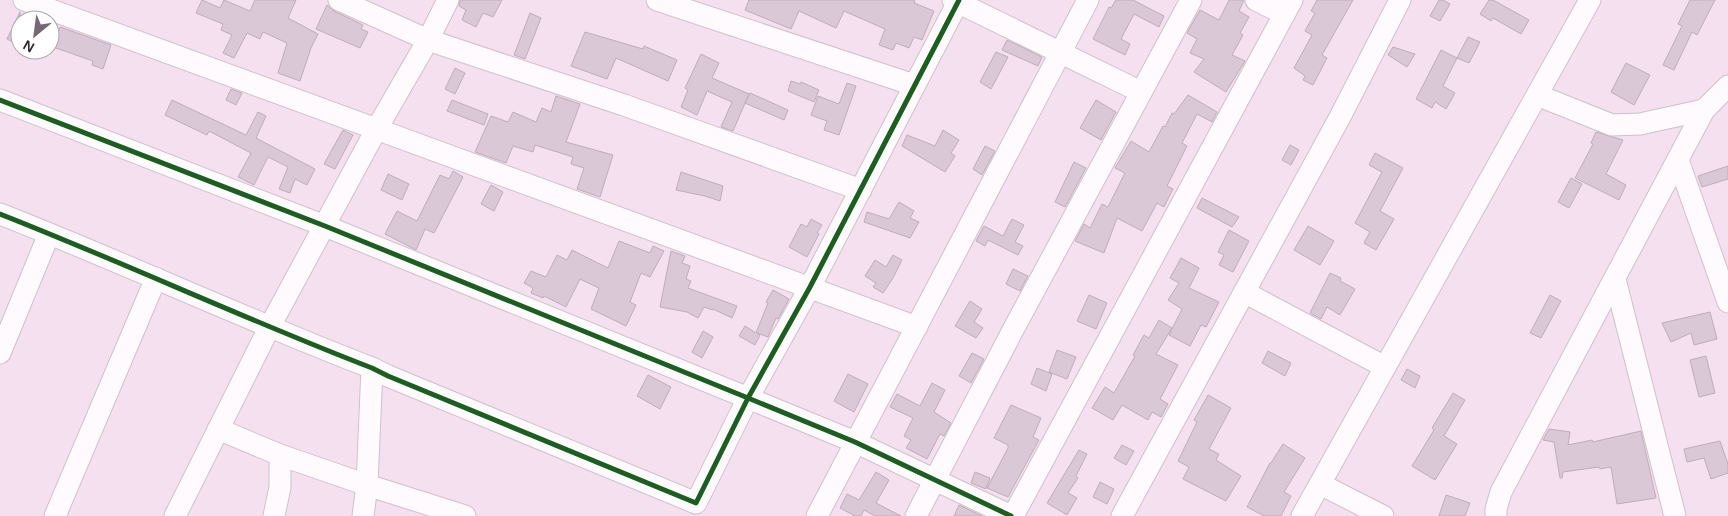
<svg xmlns="http://www.w3.org/2000/svg" width="1728" height="516" viewBox="0 0 1728 516" font-family="Arial,sans-serif">
<style>
.building{fill:#dbc8d7;stroke:#bdadb9}
.lines{fill:none;stroke-linecap:round;stroke-linejoin:round}
.minor-casing{stroke:#d0c0cd;stroke-width:23}
.minor{stroke:#fefafd;stroke-width:21}
.cycleway-casing{stroke:#fff;stroke-width:8}
.cycleway{stroke:#1b5e20;stroke-width:5}
</style>
<rect width="100%" height="100%" fill="#f5e0f0"/>
<path class="building" d="M202 0 220 8 224 0 250 11 255 0H296L288 18 318 34 311 48 300 81 278 73 287 43 263 32 260 39 247 33 234 58 223 53 232 35 221 30 223 24 196 13Z
M460 0H502L493 17 483 13 476 27 462 20 466 10 459 6Z
M749 0H915L914 3 934 11 922 40 914 37 909 48 896 43 893 50 879 45 885 29 844 11 836 28 799 11 791 29 745 10Z
M1116 0H1133L1164 16 1159 27 1134 14 1121 39 1130 44 1125 55 1093 39 1109 7 1111 8Z
M1229 0H1244L1239 11 1249 17 1240 33 1243 35 1232 55 1245 61 1226 92 1194 72 1204 59 1190 53 1197 39 1187 33 1200 10 1219 20Z
M1317 0H1353L1322 55 1327 58 1313 85 1303 80 1305 76 1294 68 1312 35 1305 31 1315 13 1311 11Z
M1439 0H1443L1450 4 1440 21 1430 16Z
M1489 0H1493L1529 20 1521 34 1493 18 1491 21 1480 14Z
M1690 0H1715L1697 35 1692 32 1674 70 1663 65 1682 26 1678 24Z
M327 5 334 11 363 25 361 29 368 32 360 48 316 29Z
M20 12V46L7 39Z
M530 13 541 18 525 59 514 55Z
M60 27 111 45 103 69 92 65 93 61 53 47Z
M585 32 643 49 644 46 677 60 668 81 616 58 607 79 571 66Z
M1468 37 1480 42 1469 63 1457 58Z
M1007 40 1042 57 1038 66 1002 50Z
M1393 47 1415 54 1407 67 1388 55Z
M1441 50 1457 58 1443 86 1455 93 1446 109 1435 102 1432 108 1416 99Z
M996 52 1008 57 991 89 980 82Z
M701 54 719 63 712 78 749 94 733 131 721 127 732 102 707 91 697 115 681 107 688 90 685 88Z
M1626 63 1650 75 1634 105 1611 92Z
M455 68 465 73 455 94 445 89Z
M791 81 800 84 801 82 819 90 814 102 788 91Z
M847 83 856 86 839 135 824 130 827 121 811 115 818 96 839 104Z
M231 89 242 93 236 105 226 100Z
M750 93 788 110 784 120 745 103Z
M1188 95 1217 112 1212 122 1197 114 1182 143 1187 146 1167 186 1173 189 1164 207 1157 203 1142 231 1117 218 1104 253 1075 241 1084 224 1090 228 1102 204 1108 207 1125 173 1115 168 1131 141 1149 152 1163 126 1165 127 1172 113 1174 114Z
M556 96 580 104 566 142 613 155 600 197 577 189 584 168 571 164 573 157 535 145 533 152 513 146 506 163 475 152 491 116 508 122 513 112 536 122 542 108 551 112Z
M172 100 246 135 258 112 266 116 256 138 315 169 307 185 295 179 290 193 279 189 288 167 268 157 254 185 238 177 251 153 209 131 207 135 165 115Z
M452 100 488 114 484 125 447 111Z
M1096 100 1116 112 1101 140 1080 128Z
M343 130 353 135 335 169 324 164Z
M943 130 959 140 951 153 955 156 945 172 902 146 907 135 935 146Z
M1596 132 1623 140 1606 174 1626 185 1619 200 1575 178 1593 144 1591 143Z
M1290 145 1299 150 1291 165 1282 160Z
M985 146 995 151 982 175 973 169Z
M1375 153 1403 168 1380 211 1394 219 1376 250 1364 243 1370 232 1355 223 1382 172 1369 165Z
M1074 162 1086 168 1065 207 1055 202Z
M1728 166V179L1702 187 1698 176Z
M453 171 463 177 434 233 425 229 416 250 385 234 397 211 417 221 440 175 449 179Z
M681 172 723 186 720 201 705 196 676 190Z
M388 174 409 184 402 200 381 190Z
M1571 178 1582 184 1569 208 1558 202Z
M491 185 503 192 494 211 481 204Z
M1202 198 1239 217 1232 227 1197 208Z
M899 202 914 211 910 218 919 222 910 238 864 222 867 212 889 219Z
M811 219 822 225 817 233 819 234 807 257 789 247 801 224 807 227Z
M1012 219 1024 225 1015 242 1023 246 1018 255 988 240 985 246 976 241 984 226 1003 236Z
M1308 226 1334 241 1320 265 1294 250Z
M1229 230 1249 241 1233 272 1219 265 1224 255 1218 252Z
M619 241 650 253 653 246 664 251 650 277 641 273 630 302 636 305 626 326 591 309 599 288 580 279 566 307 544 296 543 298 531 293 533 288 524 283 531 271 546 277 557 255 567 260 572 250 608 268Z
M671 251 685 256 682 263 690 266 686 279 691 281 688 288 737 306 732 318 713 309V310L704 307 698 318 687 312 660 307Z
M893 255 902 260 893 278 883 293 873 287 876 283 865 276 875 260 886 267Z
M1181 258 1199 268 1189 288 1219 302 1206 327 1201 325 1190 346 1169 335 1182 309 1168 300 1179 283 1170 278Z
M1013 269 1028 276 1020 291 1006 284Z
M1330 273 1341 278 1340 281 1355 289 1340 315 1327 307 1321 319 1310 313Z
M773 290 789 299 778 319 776 318 768 337 757 333 760 335 755 345 739 336 745 326 756 333 768 303 766 302Z
M1089 295 1107 303 1096 329 1077 321Z
M1550 295 1561 301 1541 338 1530 333Z
M970 301 982 309 974 322 983 328 976 338 955 326Z
M1710 312 1717 339 1694 345 1691 333 1671 342 1662 323Z
M1159 320 1172 328 1156 354 1178 365 1160 399 1168 404 1161 417 1152 412 1148 420 1122 405 1113 420 1092 408 1105 387 1114 393 1135 356 1133 355 1144 335 1149 338Z
M703 331 713 337 702 358 692 352Z
M1057 350 1076 357 1067 379 1049 372Z
M1268 351 1291 363 1285 376 1262 363Z
M972 353 984 359 971 383 959 376Z
M1706 356 1715 393 1699 397 1690 360Z
M1037 368 1052 374 1046 391 1031 384Z
M1407 369 1420 376 1415 388 1401 380Z
M848 374 868 384 854 412 834 401Z
M648 375 671 387 660 409 637 396Z
M932 383 945 390 934 412 951 423 944 436 940 434 927 459 906 448 911 440 904 436 913 418 890 407 897 394 920 406Z
M1453 393 1465 400 1444 436 1457 444 1435 480 1412 466 1434 430 1432 428Z
M1208 395 1231 408 1209 449 1219 454 1216 460 1241 476 1226 501 1183 479 1189 467 1178 461 1197 422 1194 420Z
M1011 405 1041 418 1033 437 1039 440 1008 497 987 488 1008 448V445L994 438Z
M1549 429 1570 432 1568 445 1592 440 1593 442 1641 431 1656 498 1617 504 1611 467 1600 469 1599 467 1563 472 1562 478H1560L1554 442 1543 440Z
M1720 441 1728 464V473L1711 479 1704 458 1687 462 1684 449Z
M1283 444 1305 458 1284 492 1291 496 1281 516H1264L1247 507 1270 463H1271Z
M1122 445 1134 451 1126 465 1114 458Z
M1079 450 1087 454 1076 476 1078 478 1068 493 1077 498 1067 515 1047 503Z
M876 472 889 480 876 503 901 516H875L864 510 861 516H855L840 508 847 494 859 500Z
M975 472 990 478 986 489 971 483Z
M1100 482 1114 489 1107 504 1093 497Z
M1446 495 1470 503 1465 516H1439Z
M959 505 982 516H954Z"/>
<g class="lines">
<g class="minor-casing">
<path id="minor" d="M24 0 917 327
M339 0 428 40 624 105 861 190
M657 0 914 85
M953 0 1141 92
M1256 0 1284 14
M1537 95 1612 125 1640 124 1704 110
M0 100 325 226 748 398 855 442 1011 516
M1678 160 1728 302
M0 214C125 263 247 320 372 368L388 376 696 503 748 398 810 287 959 0
M1615 279 1675 516
M1244 292 1385 367
M0 353 49 234
M218 429 280 455 367 485 465 516
M1320 484 1383 516
M55 516 156 278
M175 516 269 328 376 130 428 40 448 0
M274 516 280 487V455
M363 516 367 485 372 368
M817 516 1088 0
M916 516 1014 328 1191 0
M1013 516 1292 0
M1122 516 1340 117 1400 0
M1302 516 1590 0
M1496 516V509L1501 492 1704 110 1728 86"/>
</g>
<use href="#minor" class="minor"/>
<g class="cycleway-casing">
<path id="cycleway" d="M0 100 325 226 748 398 855 442 1011 516
M0 214C125 263 247 320 372 368L388 376 696 503 748 398 810 287 959 0"/>
</g>
<use href="#cycleway" class="cycleway"/>
</g>
<g transform="translate(35 35) rotate(209)"><circle r="24" fill="#ffffff" stroke="#ada7ac"/>
<path d="M0-4L9 19L0 12L-9 19Z" fill="#776673"/>
<text y="-8" font-size="14" font-weight="bold" text-anchor="middle" fill="#33242f">N</text>
</g>
</svg>
